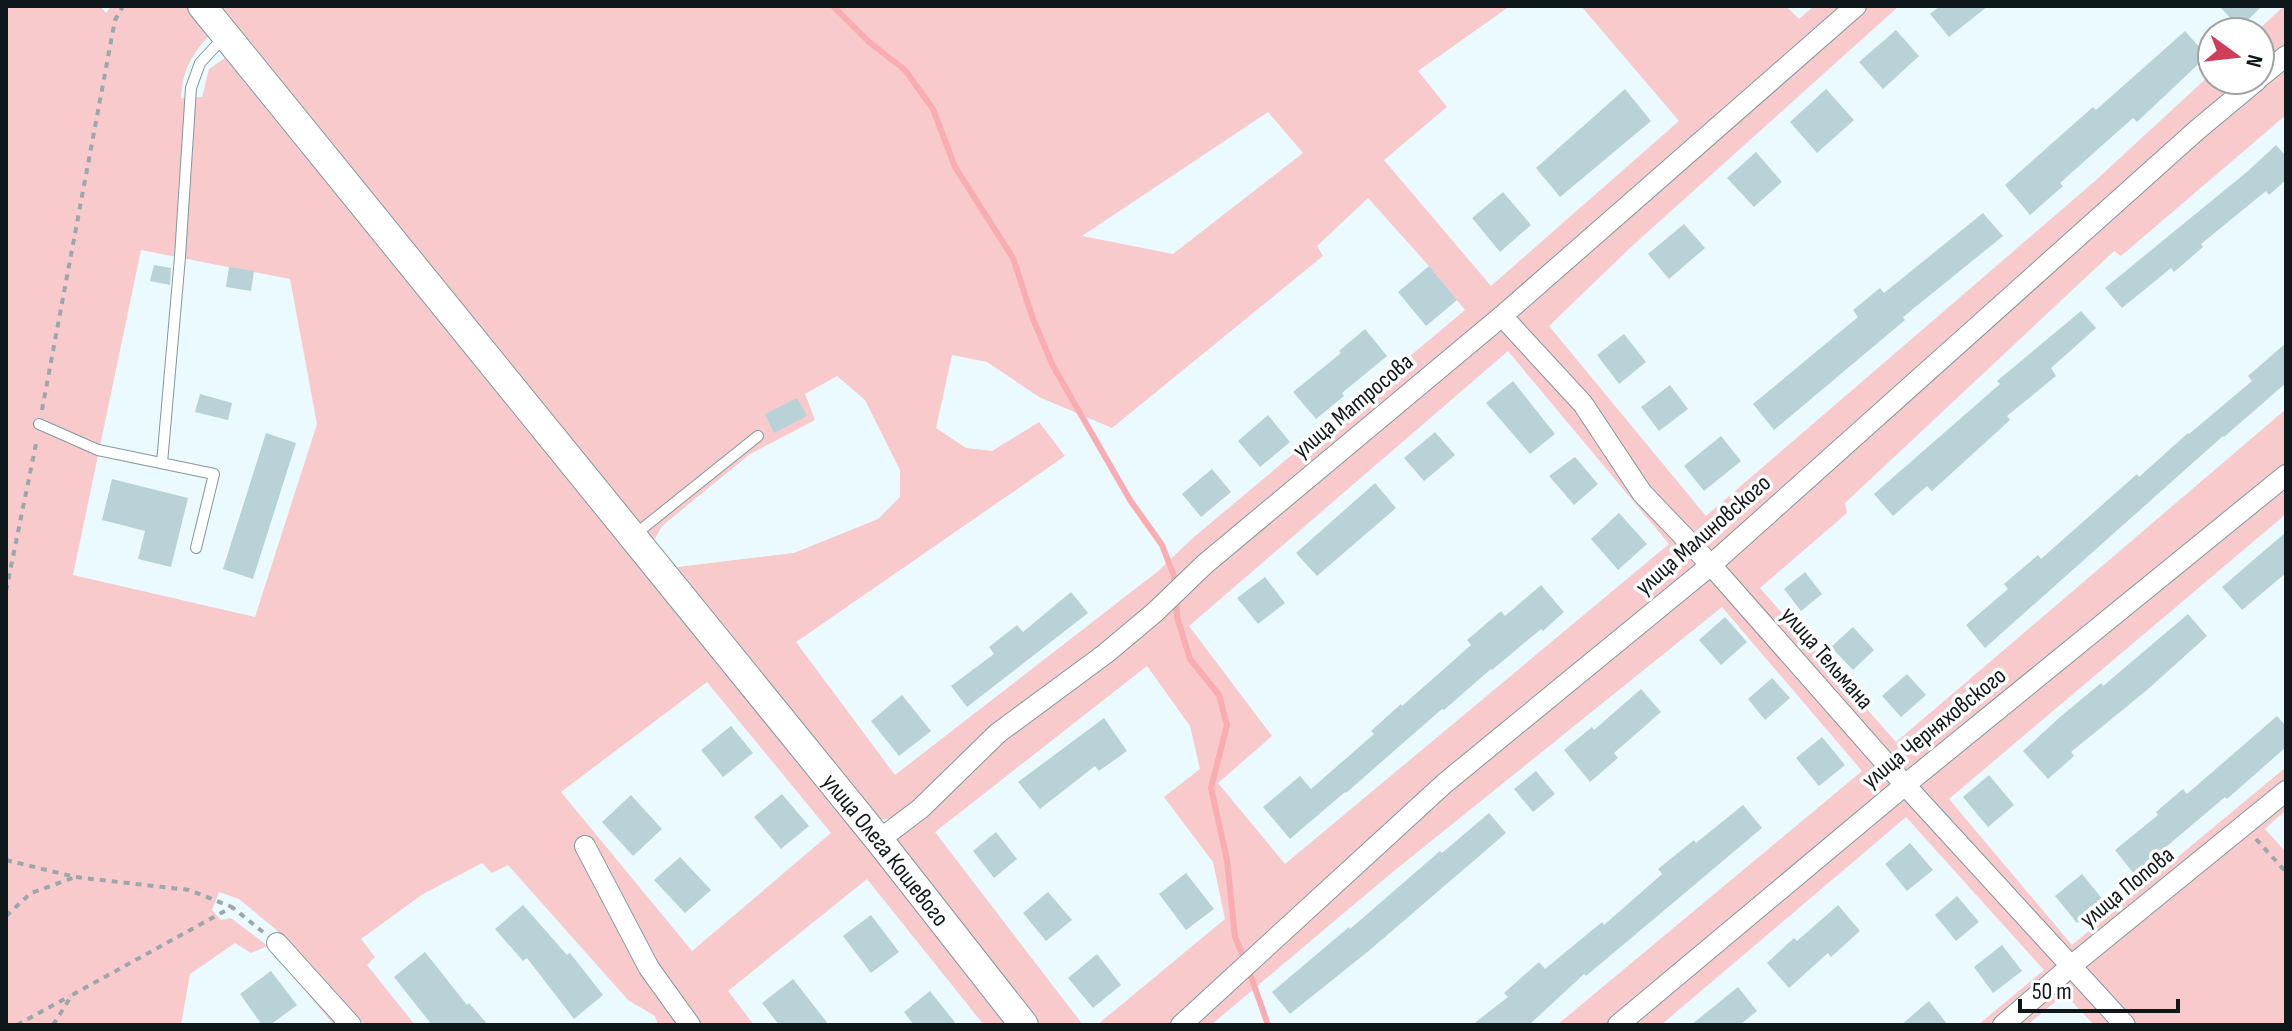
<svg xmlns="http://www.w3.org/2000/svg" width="2292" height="1031" viewBox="0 0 2292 1031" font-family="'Sofia Sans Condensed',sans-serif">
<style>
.green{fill:#f8cacc;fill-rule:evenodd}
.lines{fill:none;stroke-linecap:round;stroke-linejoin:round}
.stream{stroke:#f9acb1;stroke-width:6}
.building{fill:#b9d2d8}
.lane-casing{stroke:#80989e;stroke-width:12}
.street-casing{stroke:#80989e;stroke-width:22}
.secondary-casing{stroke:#80989e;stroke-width:30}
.path{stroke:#9ba8ab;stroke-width:4;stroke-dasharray:6 6;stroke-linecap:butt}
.lane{stroke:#fff;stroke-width:10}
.street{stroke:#fff;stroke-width:20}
.secondary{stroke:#fff;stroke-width:28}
.labels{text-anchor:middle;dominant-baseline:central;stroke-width:7;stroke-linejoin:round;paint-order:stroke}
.street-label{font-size:24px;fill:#0e1719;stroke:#fff}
</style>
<rect width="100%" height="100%" fill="#ebfafe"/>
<path class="green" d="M6 6H100L106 13 111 6H187L210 34C191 56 183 69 181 98L202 97 209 69 228 56 638 559 1009 1025H984L867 879 728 991 754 1025H701L578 852 642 976 679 1025H658L655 1016 628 1000 508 865 492 873 482 863 423 894 361 939 375 957 367 965 415 1025H365L280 933 239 899 219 892 212 910 221 920 231 918 268 946 339 1025H334L268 946 251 953 235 943 190 974 181 1025H6ZM141 250 290 279 317 424 255 617 73 575ZM707 682 831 833 692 951 561 792Z
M218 6H1510L1418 71 1447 107 1384 160 1491 286 1679 121 1581 6H1786L1799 19 1814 6H1847L1170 591 913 807C899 815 889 822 873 818L669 568 794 553 878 519 900 497V470L865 400 837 376 805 394 815 420 750 454 662 526 651 546ZM1268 112 1303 153 1173 254 1082 236ZM1368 198 1429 266 1465 310 1194 537 1157 572 895 775 796 642 1065 456 1039 422 992 451 966 448 936 428 952 355 987 362 1039 397 1112 428 1323 256 1317 246Z
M1866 6H1899L1631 247 1549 326 1706 516 2095 181 2212 73V80H2246L1715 552H1706L1645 488 1517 325 1516 314 1705 150Z
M2284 6H2286V47L2260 69V32H2256Z
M2286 62V115L2121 256 2114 251 1845 503 1847 513 1760 588 1896 742 2286 409V468L1912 772 1900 771 1722 569 1723 561Z
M1494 329 1509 331 1701 562 1172 1025H1097L1225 919 1213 862 1164 797 1200 769 1190 726 1147 666 935 832 1083 1025H1036L894 839 1002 738ZM1508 351 1669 544 1285 864 1218 783 1272 736 1189 626Z
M2286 481V514L1949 799 2072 945 2286 767V784L2074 955 1917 789 1919 779Z
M1708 576 1895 778 1891 791 1611 1025H1557L1862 771 1722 607 1389 875 1211 1025H1192L1448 787Z
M1901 797 1911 798 2060 966 1995 1025H1978L2044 970 1906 817 1661 1025H1630Z
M2286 797V810L2265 829 2286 852V1025H2133L2083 966Z
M2071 979 2118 1025H2094L2065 994 2027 1025H2013Z"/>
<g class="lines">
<path class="stream" d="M833 6 869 42 905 70 933 109 955 167 1013 258 1033 319 1053 366 1130 500 1162 545 1174 576 1175 588
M1176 599 1177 617 1190 659 1219 695 1227 725 1211 788 1227 860 1235 937 1245 960
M1249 971 1268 1025"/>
</g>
<path class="building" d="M1940 6H1988L1949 37 1930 14Z
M2219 6H2262L2240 28Z
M1896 30 1919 56 1883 89 1859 62Z
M2185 31 2207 56 2137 122 2133 118 2060 183 2063 186 2030 215 2005 185 2093 107 2096 110Z
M1625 89 1651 121 1560 197 1536 168Z
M1826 89 1854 120 1817 153 1790 122Z
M2276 145 2286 156V180L2269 195 2266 191 2201 244 2203 247 2174 272 2171 268 2122 308 2105 288 2248 171Z
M1756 152 1782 182 1754 207 1727 178Z
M1503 192 1531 225 1500 252 1472 218Z
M1983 213 2003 236 1903 317 1905 320 1774 430 1753 404 1858 317 1853 310 1880 288 1884 293Z
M1684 224 1705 248 1669 279 1648 254Z
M154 265 171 268 170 285 150 281Z
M1429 266 1457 300 1426 326 1398 292Z
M229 267 254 271 251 291 226 287Z
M2081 311 2096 328 2051 368 2056 376 2007 416 2010 420 1932 491 1927 486 1893 516 1874 494 2000 384 1997 381Z
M1365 329 1387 356 1342 393 1344 396 1316 419 1293 392 1341 353 1339 351Z
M1624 334 1646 362 1619 384 1597 355Z
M2286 343V383L2224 437 2223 436 1985 648 1966 625 2008 589 2004 584 2038 555 2041 559 2137 474 2139 477 2188 433 2189 434 2252 381 2248 376Z
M1513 381 1555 434 1530 454 1486 403Z
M1670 385 1688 409 1659 431 1641 407Z
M200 394 232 403 228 420 195 412Z
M797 398 807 416 774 433 765 414Z
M1268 415 1290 442 1260 467 1238 441Z
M1435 432 1455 455 1424 481 1404 458Z
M266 433 296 443 253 579 223 569Z
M1721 436 1741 461 1704 491 1684 466Z
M1575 457 1598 484 1574 505 1549 476Z
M1212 469 1231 492 1201 517 1182 494Z
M112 479 188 498 171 567 138 559 145 531 102 520Z
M1375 483 1396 508 1317 576 1296 553Z
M1619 513 1647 544 1618 570 1591 539Z
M2286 532V573L2242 610 2222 587Z
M1805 572 1822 594 1801 611 1784 589Z
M1265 577 1285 603 1258 624 1237 598Z
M1541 585 1564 612 1543 631 1541 629 1492 670 1491 669 1444 710 1442 709 1346 793 1345 792 1290 839 1263 807 1300 776 1311 789 1374 734 1371 731 1401 704 1402 706 1471 645 1467 640 1501 611 1505 616Z
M1071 592 1088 613 967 707 951 686 994 654 989 647 1017 625 1023 632Z
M2188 614 2207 636 2147 690 2071 752 2074 756 2048 779 2023 751 2059 718 2101 683 2103 686Z
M1725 617 1747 642 1721 665 1699 640Z
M1853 627 1874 650 1853 670 1831 647Z
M1907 674 1926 695 1901 717 1882 696Z
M1772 678 1790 698 1765 720 1748 699Z
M1641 689 1661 712 1614 753 1618 758 1590 782 1564 750 1592 727 1594 730Z
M902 695 931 731 899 756 871 721Z
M2277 716 2286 726V747L2227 799 2225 797 2134 874 2115 850 2158 815 2156 812 2183 789 2187 794Z
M1104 718 1127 751 1099 771 1095 766 1040 809 1018 782Z
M731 726 753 753 723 777 701 750Z
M1822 737 1845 765 1819 786 1796 758Z
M1536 771 1555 794 1533 812 1514 789Z
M1989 775 2014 805 1988 827 1963 797Z
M782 794 809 826 781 849 754 817Z
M631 795 662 829 633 856 602 822Z
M1743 805 1762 828 1586 976 1584 974 1529 1025H1472L1508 997 1504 993 1539 962 1545 969 1602 922 1604 925 1662 874 1658 869 1694 840 1696 843Z
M1489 813 1506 833 1371 949 1290 1014 1272 992 1349 927 1350 929 1440 851 1442 853Z
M996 832 1017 859 994 878 973 851Z
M1910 843 1933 870 1907 891 1885 864Z
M680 857 711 890 685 913 654 880Z
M1186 873 1214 909 1186 930 1159 894Z
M2082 874 2104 901 2077 923 2055 896Z
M1048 892 1072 920 1046 941 1023 913Z
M1957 896 1979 922 1956 941 1935 915Z
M523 905 567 955 570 953 603 995 574 1019 527 958 523 961 495 929Z
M1838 905 1860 931 1831 957 1828 953 1789 988 1767 963 1794 938 1797 941Z
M871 915 899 952 871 973 843 936Z
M2002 945 2022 971 1993 993 1974 967Z
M425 952 467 1005 469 1003 488 1025H432L394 977Z
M1097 954 1121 985 1093 1008 1068 978Z
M271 971 297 1005 270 1025H262L240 994Z
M793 979 829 1025H779L762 1003Z
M1738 987 1757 1011 1740 1025H1691Z
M930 991 957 1025H914L904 1012Z
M1929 1001 1948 1025H1901Z"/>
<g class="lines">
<g class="lane-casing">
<path id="lane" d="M39 424 98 450 214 474 196 548
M162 463 180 257 191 88 200 63 225 36
M633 536 758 436"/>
</g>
<g class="street-casing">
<path id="street" d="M2260 77 2286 56
M1502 316 1583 404 1642 493 1711 565 1905 785 2125 1025
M879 840 920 809 998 733 1105 654 1154 613 1205 564 1502 316 1856 6
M585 846 649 968 690 1025
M277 943 351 1025
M1181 1025 1445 783 1711 565 2197 130 2257 80
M1618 1025 1905 785 2286 475
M2003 1025 2071 966 2286 791"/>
</g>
<g class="secondary-casing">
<g id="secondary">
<path id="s1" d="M202 6 879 840 1024 1025"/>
</g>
</g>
<path class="path" d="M42 410 115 20 123 6
M6 591 37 439
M2256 839 2286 872
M6 860 75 877 189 890 232 907
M6 916 31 893 73 878
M17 1025 70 996
M53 1025 72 995 232 907 263 932"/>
<use href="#lane" class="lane"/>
<use href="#street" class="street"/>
<use href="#secondary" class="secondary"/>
</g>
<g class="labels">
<g class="street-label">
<text transform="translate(1353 406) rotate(-40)">улица Матросова</text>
<text transform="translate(1703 535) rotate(-41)">улица Малиновского</text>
<text transform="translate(1827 658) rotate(49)">улица Тельмана</text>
<text transform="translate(1934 728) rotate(-39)">улица Черняховского</text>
<text stroke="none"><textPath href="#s1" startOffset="1086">улица Олега Кошевого</textPath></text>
<text transform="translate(2127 887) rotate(-39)">улица Попова</text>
</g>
</g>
<rect width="2292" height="1031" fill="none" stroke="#0e1719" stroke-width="16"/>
<g transform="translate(2236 56) rotate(105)"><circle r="38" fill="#ffffff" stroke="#9fa2a3" stroke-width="2"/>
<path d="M0-6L14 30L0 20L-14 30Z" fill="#ce3e58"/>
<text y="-12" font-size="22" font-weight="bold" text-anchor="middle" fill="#0e1719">N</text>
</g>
<path d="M2020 999v12h158v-12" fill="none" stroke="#0e1719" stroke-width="4"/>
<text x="2032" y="999" font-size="24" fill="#0e1719" stroke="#ffffff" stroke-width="6" paint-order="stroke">50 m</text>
</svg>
